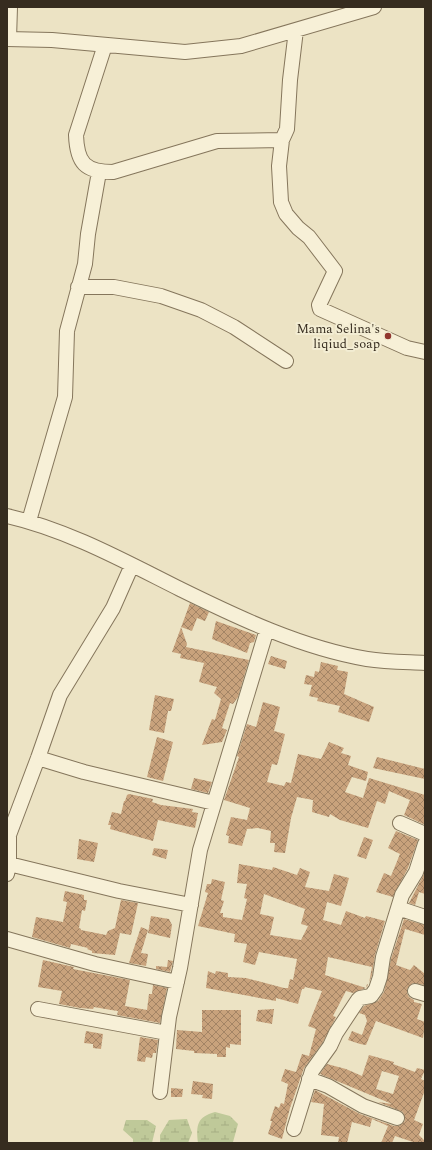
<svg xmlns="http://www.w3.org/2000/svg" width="432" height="1150" viewBox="0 0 432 1150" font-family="Spectral,serif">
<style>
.wetland{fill:url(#wetland-marsh)}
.building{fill:url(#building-cross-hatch);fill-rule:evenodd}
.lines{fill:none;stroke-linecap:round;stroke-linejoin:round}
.minor-casing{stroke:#85765c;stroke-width:16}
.minor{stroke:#f7f0d7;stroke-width:14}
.poi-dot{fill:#91372f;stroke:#f3edd3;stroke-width:1.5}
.labels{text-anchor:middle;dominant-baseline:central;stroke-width:4;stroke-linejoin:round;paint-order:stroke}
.poi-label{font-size:13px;fill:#362c1f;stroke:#f3edd3;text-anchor:end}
</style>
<defs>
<pattern id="wetland-marsh" width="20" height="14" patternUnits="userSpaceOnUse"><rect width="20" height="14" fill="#bfc999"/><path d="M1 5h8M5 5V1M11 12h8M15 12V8" fill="none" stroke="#a5ad83"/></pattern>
<pattern id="building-cross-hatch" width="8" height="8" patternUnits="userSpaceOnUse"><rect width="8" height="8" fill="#c8a27c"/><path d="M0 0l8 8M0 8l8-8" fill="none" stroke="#a38465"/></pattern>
</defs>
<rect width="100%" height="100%" fill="#ece3c4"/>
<path class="wetland" d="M215 1112 230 1116 238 1124 233 1142 198 1143C196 1125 197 1117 215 1112Z
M187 1119 192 1133 188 1143H160V1135L169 1120Z
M126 1120H147L156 1126 152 1143H133V1139L123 1130Z"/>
<path class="building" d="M190 603 209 612 205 621 197 618 192 631 181 627 187 644 186 647 249 660 238 697 233 704 230 703 222 728 227 730 222 742 202 745 212 719 215 720 221 699 214 693 217 687 199 682 204 663 180 658 181 654 172 652Z
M216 621 256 635 254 642 250 643 247 653 212 639Z
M271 656 287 661 285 669 268 664Z
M321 662 338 666 337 670 348 672 344 694 374 707 369 722 338 712 340 706 317 701 318 698 309 696 312 685 304 684 306 675 314 677 315 671 319 672Z
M155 695 174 699 171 711H168L164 733 149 730Z
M263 702 280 707 274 731 285 734 278 762 277 765 272 764 267 782 284 786 286 782 291 783 298 754 321 759 329 742 344 748 341 753 351 756 348 765 368 772 366 781 352 777 345 792 363 798 369 778 425 795V823L423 824 404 815 410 800 389 791 385 804 377 801 368 828 340 820 330 814 329 817 312 812 313 800 297 797 291 818 285 853 274 852 275 843H270L271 831 258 828 247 829 242 846 228 843 229 836 226 835 231 817 247 820 250 808 224 800 239 757 237 756 247 724 256 727Z
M157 737 173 742 163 781 147 777Z
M377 757 425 769V779L373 768Z
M194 778 212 782 208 793 191 789Z
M129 794 153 799 152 802 161 805 193 809 192 812 198 813 195 828 158 820 153 841 110 829 111 825H108L112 812 121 814 124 801H125L127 795Z
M396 831 418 840 408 868 393 897 376 892 384 873 391 876 400 854 388 848Z
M364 837 373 840 366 859 357 856Z
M79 839 98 843 94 862 77 859Z
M154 848 168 850 166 859 152 855Z
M239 864 272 870 273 867 297 875 300 868 310 872 305 887 329 891 334 874 349 878 341 906 327 902 323 920 341 925 346 911 365 918 366 916 385 921 375 955 372 975 369 983 372 967 328 957 325 975 366 988 367 984 368 985 366 988 353 993 346 991 333 1016 336 1017 323 1042 304 1068 290 1108 282 1139 268 1134 272 1121H270L275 1106 279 1108 281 1103 284 1104 288 1084 281 1081 285 1069 296 1072 302 1054 309 1056 316 1029 308 1026 322 991 305 987 304 989H302L298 1004 276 998V1001L206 988 208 971 215 974 216 971 228 973V977L246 978 284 988H288L290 979 293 980 297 959 259 952 255 965 243 962 247 944 234 942 235 934 198 926 208 893 205 892 207 884H211L212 879 225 882 221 900 224 901 220 913H223V917L242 920 247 899 244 898 247 884 237 883ZM264 894 305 909 301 924 308 926 301 940 270 935 274 917 260 914Z
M425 872V894L419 892 415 905 409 903Z
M65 891 84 895V900H87L85 911 82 910 79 928 81 929V930L106 935 108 931 115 928 121 900 138 903 131 935 120 933 115 955 92 953V951L87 949 88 948 71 944 70 948 32 937 36 917 63 922 67 902 63 901Z
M151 916 169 919 172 925 170 938 148 933Z
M404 919 425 925V935L405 929 396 965 410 970 414 965 425 974V985L413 983 407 989V993L409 997 414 1000V1002L422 1004 417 1019 425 1022 423 1038 376 1021 366 1045 360 1044 348 1040 352 1031 362 1035 367 1021 365 1015 359 1013 364 1006 378 1001 384 992 391 959Z
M141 927 148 930 141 953 148 954 146 966 129 963Z
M43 960 74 967 73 969 130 980 125 1006 147 1010 149 994H152L153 985 167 988 160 1023 117 1015 118 1011 111 1010 94 1007 93 1009 80 1008 59 1004 62 991 38 987Z
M168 960 173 961 170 972 156 969V966L167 967Z
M274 1009 272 1024 256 1021 258 1010Z
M202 1010H241V1045L230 1044V1048L226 1047V1057H217V1054L194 1053V1051L176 1049 177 1030 202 1032Z
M86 1031 103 1034 101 1049 93 1048V1044L84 1043Z
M140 1037 158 1040 156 1053H153L152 1058 146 1057 145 1062 137 1061Z
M369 1055 394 1062 393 1064 415 1072 417 1068 425 1070 421 1079 425 1081V1090L414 1120 423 1124 419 1135 425 1141V1143H416L395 1136 392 1143H381L388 1126 372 1119 370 1127 352 1122 347 1143H338L339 1137 321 1135 324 1104 311 1102 315 1090 360 1114 394 1126H399L405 1121 403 1112 378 1102 392 1104 320 1074 327 1064 346 1069 362 1076ZM382 1071 399 1076 393 1094 376 1089Z
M193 1081 213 1084 212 1099 202 1098 203 1095 191 1094Z
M171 1088 183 1089 182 1097H171Z"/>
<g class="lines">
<g class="minor-casing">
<path id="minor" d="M296 30 290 80 287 129 282 140 279 166 281 202 286 214 298 228 309 237 335 271 319 305 320 309 407 348 425 352
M7 39 52 40 185 52 241 46 374 7
M9 39 10 7
M105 45 76 135C77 163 85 172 113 172L217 141 282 140
M78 287H114L161 296 201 310 234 327 286 361
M7 516C68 530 124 561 180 589 239 618 302 648 367 659 386 662 406 662 425 663
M29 521 65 397 67 331 85 264 88 234 99 172
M38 758 84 772 214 803
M400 823 425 834
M9 864 119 891 191 905
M7 874 9 864V835L38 758 60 695 113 608 132 565
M398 908 425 917
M7 939 95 964 177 982
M415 991 425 994
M38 1009 167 1033
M309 1079 328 1086 363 1106 397 1118
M160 1092 169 1017 180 968 200 850 267 629
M294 1129 312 1071 330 1046 336 1033 358 1000 360 998 371 996 376 989 380 977 383 957 402 895 416 872 425 844"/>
</g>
<use href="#minor" class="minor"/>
</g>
<circle class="poi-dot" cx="388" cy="336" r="4"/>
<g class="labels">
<g class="poi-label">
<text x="380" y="329">Mama Selina's<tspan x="380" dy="15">liqiud_soap</tspan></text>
</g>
</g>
<rect width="432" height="1150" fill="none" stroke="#362c1f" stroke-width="16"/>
</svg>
